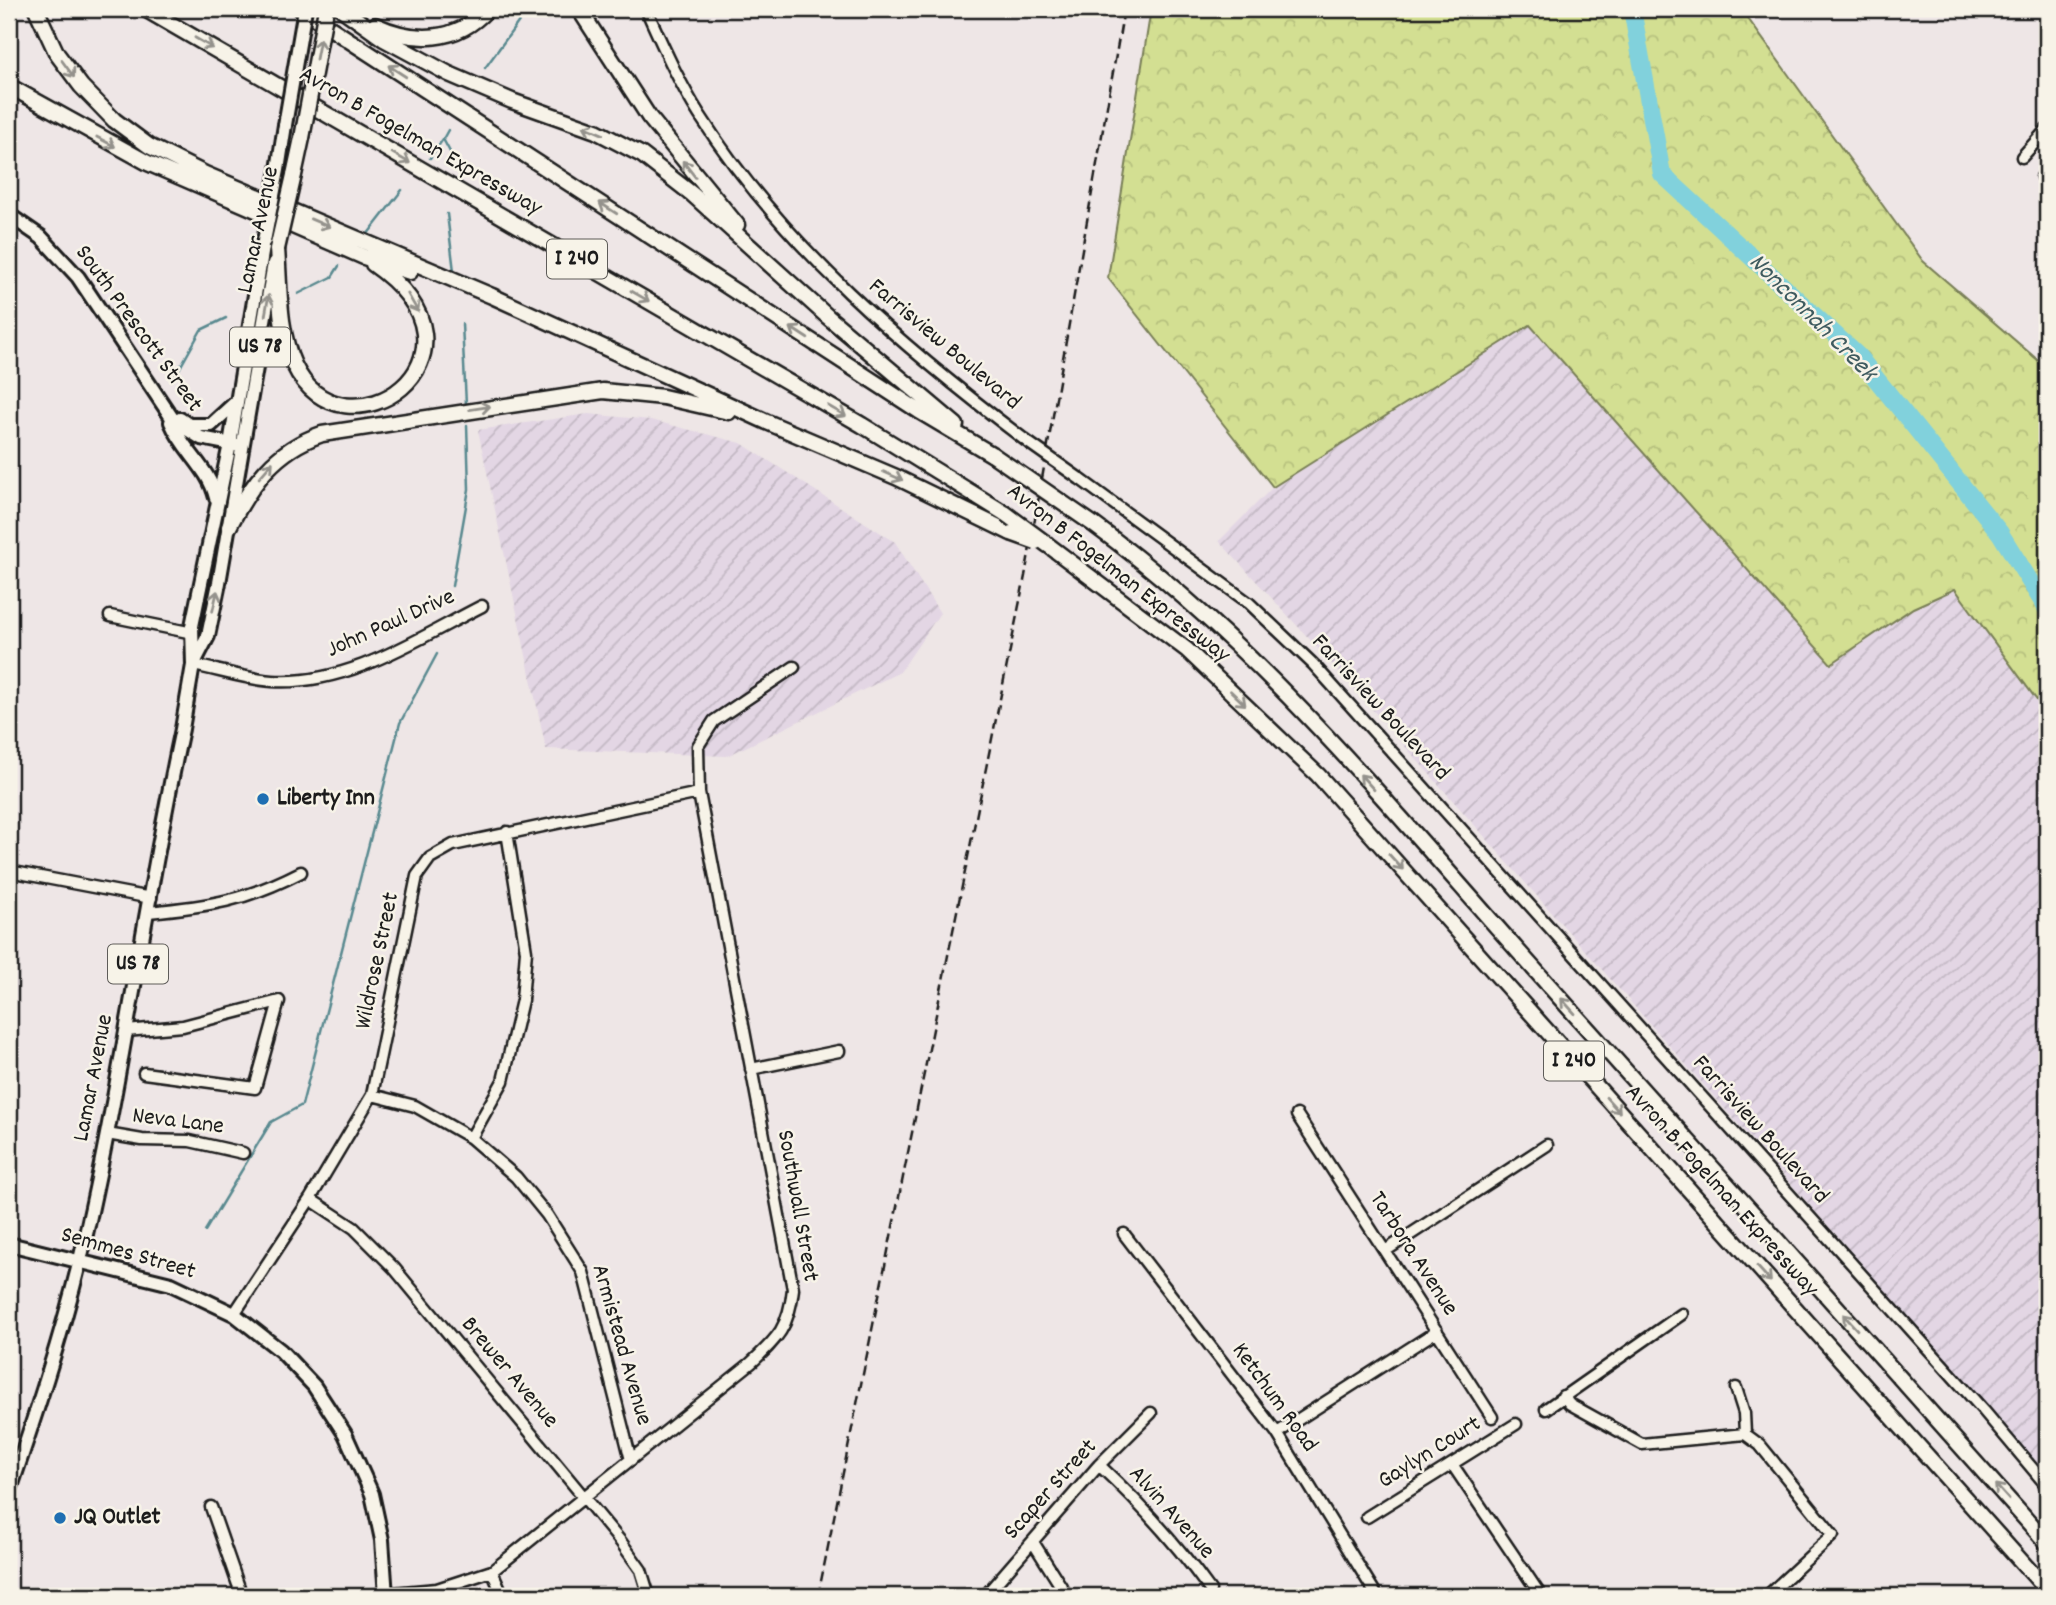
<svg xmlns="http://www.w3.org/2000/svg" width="2056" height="1605" viewBox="0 0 2056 1605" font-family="Dekko,sans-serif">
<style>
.industrial{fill:url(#industrial-furrows)}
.forest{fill:url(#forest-crowns);stroke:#787e57;stroke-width:2}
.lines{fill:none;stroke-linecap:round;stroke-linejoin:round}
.stream{stroke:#59898f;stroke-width:2.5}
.river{stroke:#81d1dc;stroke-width:18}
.minor-casing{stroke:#1c1c1c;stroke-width:15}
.major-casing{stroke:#1c1c1c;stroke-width:18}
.highway-casing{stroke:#1c1c1c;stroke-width:19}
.minor{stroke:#f7f3e8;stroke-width:10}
.major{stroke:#f7f3e8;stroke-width:12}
.highway{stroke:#f7f3e8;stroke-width:14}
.rail{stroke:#1c1c1c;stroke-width:2.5;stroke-dasharray:10 5;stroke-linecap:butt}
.minor-bridge-casing{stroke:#1c1c1c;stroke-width:15;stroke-linecap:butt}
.major-bridge-casing{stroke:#1c1c1c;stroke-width:18;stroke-linecap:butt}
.highway-bridge-casing{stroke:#1c1c1c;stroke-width:19;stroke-linecap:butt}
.minor-bridge{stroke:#f7f3e8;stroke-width:10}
.major-bridge{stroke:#f7f3e8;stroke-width:12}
.highway-bridge{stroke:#f7f3e8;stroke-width:14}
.oneway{stroke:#94928c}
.poi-dot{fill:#1f6fb2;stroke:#f7f3e8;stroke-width:2.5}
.labels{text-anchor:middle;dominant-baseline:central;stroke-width:5;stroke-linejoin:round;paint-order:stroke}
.shield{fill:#f7f3e8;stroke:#5e5c59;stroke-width:2}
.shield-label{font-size:23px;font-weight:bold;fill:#1c1c1c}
.street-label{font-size:24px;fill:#1c1c1c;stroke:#f7f3e8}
.poi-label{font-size:24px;font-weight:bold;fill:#1c1c1c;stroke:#f7f3e8;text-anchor:start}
.water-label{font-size:26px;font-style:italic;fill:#3f5b5f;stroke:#f7f3e8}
</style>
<defs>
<pattern id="industrial-furrows" width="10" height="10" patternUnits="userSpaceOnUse" patternTransform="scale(1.75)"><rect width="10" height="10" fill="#e3d6e4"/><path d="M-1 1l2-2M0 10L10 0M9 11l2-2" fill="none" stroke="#c2b7c3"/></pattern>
<pattern id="forest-crowns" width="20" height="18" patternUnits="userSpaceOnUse" patternTransform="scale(1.75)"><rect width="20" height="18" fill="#d3df92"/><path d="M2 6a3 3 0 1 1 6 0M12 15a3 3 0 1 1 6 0" fill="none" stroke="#b5bf7d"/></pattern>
</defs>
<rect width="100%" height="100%" fill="#eee6e6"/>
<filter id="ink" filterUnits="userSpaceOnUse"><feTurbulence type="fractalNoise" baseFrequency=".0143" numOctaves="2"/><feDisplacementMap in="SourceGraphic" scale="14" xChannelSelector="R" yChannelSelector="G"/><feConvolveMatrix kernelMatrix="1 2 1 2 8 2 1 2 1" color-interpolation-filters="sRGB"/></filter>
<g filter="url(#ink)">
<path class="industrial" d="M1530 325 1831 664 1913 608 1955 589 2047 714V1474L1327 658 1219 541 1273 487Z
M588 414 651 420 741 443 895 542 940 613 900 672 727 756 546 749 478 430Z"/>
<path class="forest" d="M1151 9H1741L1923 261 2047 368V714L1955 589 1913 608 1831 664 1530 325 1273 487 1108 278Z"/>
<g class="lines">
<path class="stream" d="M485 68 528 9
M448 130 443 139 450 152
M430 158 443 139
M447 214 454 271
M367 235 402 190
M298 294 332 277 339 266
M462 324 466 404
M173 380 201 330 226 318
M452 586 469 489 467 425
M205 1231 271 1122 302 1105 400 723 437 654"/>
<path class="river" d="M1632 9 1662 174 1857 355 2000 533 2047 609"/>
<g class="minor-casing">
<path id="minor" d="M646 9C662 44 678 81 699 114 782 245 906 350 1029 443
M2022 157 2047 129
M2042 177 2047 172
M1080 479 1249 603 1313 664 1984 1411 2047 1486
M110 616 193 633
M193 665C219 670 246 679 272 681 348 686 417 639 482 606
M9 871 151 898
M148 912C210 906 245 901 301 872
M126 1031 183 1026 279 1001 255 1088 144 1073
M751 1069 839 1051
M372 1095 415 1106 471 1138 516 1177 547 1215 583 1272 631 1460
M1297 1115 1492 1417
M107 1134 142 1140 190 1141 243 1153
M471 1138 503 1081 522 1000 526 951 507 832
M310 1199 354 1228 394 1268 621 1542 641 1570 649 1596
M1124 1234 1277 1433 1377 1596
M1385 1251 1547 1145
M234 1314 310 1199 372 1095 417 876 430 858 453 845 699 793
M1736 1388 1744 1413 1745 1434
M1563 1396 1570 1404 1642 1444 1745 1434 1760 1445 1833 1535 1767 1596
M1546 1409 1682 1314
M1277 1433 1437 1331
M1452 1464 1541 1596
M1099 1465C1141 1504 1177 1544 1210 1590
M211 1507 242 1596
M1367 1517 1516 1424
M1033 1542 1067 1596
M492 1571 503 1596
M358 1596 437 1589 492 1571 751 1363C778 1338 789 1327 793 1289L699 793 698 746 714 721 794 667
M985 1596 1099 1465 1151 1413"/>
</g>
<g class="major-casing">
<path id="major" d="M278 170 285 125
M9 215 41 237 78 277 174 421 201 438 237 445
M180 419 189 425H211L235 403
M171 422C183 451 209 468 216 498
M194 663 208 636 219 583 274 263
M9 1244 171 1284 234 1314 281 1351 314 1386 345 1434 372 1494 382 1540 386 1596
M9 1493C35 1416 61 1338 80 1260 122 1084 144 905 182 729L193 665 192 626 230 444 264 241"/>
</g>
<g class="highway-casing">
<path id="highway" d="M36 9 57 54 81 86 114 120 149 146 205 174 492 296 767 422 896 477 1011 533
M145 9 862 425 1006 514
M301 9 919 411 993 455
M342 9 384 39 449 74 512 101 596 131 642 155 692 194 828 317 956 425
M579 9 649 117 737 225
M375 25C414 43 457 43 487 9
M9 86 148 163 364 257 410 272
M294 175 302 138
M277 249C280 287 278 330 294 365 342 467 507 357 373 264
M1093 524C1256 643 1385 801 1518 951 1695 1148 1871 1345 2047 1543
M229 527C251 484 275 450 322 434L603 391 663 397 729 412
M1048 545 1187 650 1318 775 2047 1590"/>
</g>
<use href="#minor" class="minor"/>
<use href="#major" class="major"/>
<use href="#highway" class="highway"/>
<path class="rail" d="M818 1596 1025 576 1124 9"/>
<g class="minor-bridge-casing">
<path id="minor-bridge" d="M1029 443 1080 479"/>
</g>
<g class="major-bridge-casing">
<path id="major-bridge" d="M285 125 305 9
M264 241 278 170"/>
</g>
<g class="highway-bridge-casing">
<path id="highway-bridge" d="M302 138 326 9
M277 249 294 175
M993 455 1093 524
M1006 514 1048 545
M1011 533 1036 542"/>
</g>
<use href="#minor-bridge" class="minor-bridge"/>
<use href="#major-bridge" class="major-bridge"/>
<use href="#highway-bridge" class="highway-bridge"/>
</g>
<defs><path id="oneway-shaft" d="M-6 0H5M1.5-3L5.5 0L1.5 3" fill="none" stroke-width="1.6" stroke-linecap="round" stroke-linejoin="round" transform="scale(1.75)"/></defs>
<g class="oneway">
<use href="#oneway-shaft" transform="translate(204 43) rotate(30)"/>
<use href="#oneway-shaft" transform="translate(318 49) rotate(-79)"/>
<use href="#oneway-shaft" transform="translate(68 69) rotate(54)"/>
<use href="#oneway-shaft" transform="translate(397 71) rotate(-147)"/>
<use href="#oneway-shaft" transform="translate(593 130) rotate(-157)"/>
<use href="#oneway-shaft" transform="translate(106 142) rotate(28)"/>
<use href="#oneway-shaft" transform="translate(401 158) rotate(30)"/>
<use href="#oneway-shaft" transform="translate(689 169) rotate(-128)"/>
<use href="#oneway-shaft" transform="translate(608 208) rotate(-147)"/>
<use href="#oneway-shaft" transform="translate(320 223) rotate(23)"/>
<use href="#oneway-shaft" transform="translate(640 296) rotate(30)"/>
<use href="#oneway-shaft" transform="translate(413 303) rotate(60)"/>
<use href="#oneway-shaft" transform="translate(267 305) rotate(-80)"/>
<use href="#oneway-shaft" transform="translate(799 333) rotate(-147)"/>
<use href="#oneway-shaft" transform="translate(480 408) rotate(-9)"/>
<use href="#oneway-shaft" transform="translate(837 411) rotate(30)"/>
<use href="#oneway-shaft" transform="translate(266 470) rotate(-49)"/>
<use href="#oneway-shaft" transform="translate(893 476) rotate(24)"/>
<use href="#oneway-shaft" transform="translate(215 601) rotate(-77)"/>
<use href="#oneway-shaft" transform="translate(1238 698) rotate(44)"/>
<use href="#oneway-shaft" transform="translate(1367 782) rotate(-132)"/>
<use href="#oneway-shaft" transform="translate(1396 862) rotate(48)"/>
<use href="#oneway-shaft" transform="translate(1568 1006) rotate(-132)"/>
<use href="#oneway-shaft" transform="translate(1613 1105) rotate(48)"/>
<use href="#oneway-shaft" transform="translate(1764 1274) rotate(48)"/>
<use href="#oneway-shaft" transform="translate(1850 1322) rotate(-132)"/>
<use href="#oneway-shaft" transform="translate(2002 1492) rotate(-132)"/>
</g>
</g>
<g class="poi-dot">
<circle cx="263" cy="799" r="7"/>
<circle cx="60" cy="1518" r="7"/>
</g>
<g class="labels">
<g class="shield">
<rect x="547" y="239.5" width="60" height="39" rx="5"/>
<rect x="230" y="327.5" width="60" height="39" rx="5"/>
<rect x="108" y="944.5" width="60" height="39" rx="5"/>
<rect x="1544" y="1041.5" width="60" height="39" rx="5"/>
</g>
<g class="shield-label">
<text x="577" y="259">I 240</text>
<text x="260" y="347">US 78</text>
<text x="138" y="964">US 78</text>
<text x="1574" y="1061">I 240</text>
</g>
<g class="street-label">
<text transform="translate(420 142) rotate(30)">Avron B Fogelman Expressway</text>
<text transform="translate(259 230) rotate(-78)">Lamar Avenue</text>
<text transform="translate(138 329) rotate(54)">South Prescott Street</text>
<text transform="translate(944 345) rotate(40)">Farrisview Boulevard</text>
<text transform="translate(1118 574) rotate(38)">Avron B Fogelman Expressway</text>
<text transform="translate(391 624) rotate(-24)">John Paul Drive</text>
<text transform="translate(1380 708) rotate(47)">Farrisview Boulevard</text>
<text transform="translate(378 961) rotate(-78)">Wildrose Street</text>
<text transform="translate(94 1078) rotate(-79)">Lamar Avenue</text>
<text transform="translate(178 1122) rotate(7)">Neva Lane</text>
<text transform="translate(1760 1130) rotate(48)">Farrisview Boulevard</text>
<text transform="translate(1721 1191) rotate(48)">Avron B Fogelman Expressway</text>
<text transform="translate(797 1206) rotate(80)">Southwall Street</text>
<text transform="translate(128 1254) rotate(16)">Semmes Street</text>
<text transform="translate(1413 1254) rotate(57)">Tarbora Avenue</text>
<text transform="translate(621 1345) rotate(74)">Armistead Avenue</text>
<text transform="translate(509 1373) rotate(50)">Brewer Avenue</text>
<text transform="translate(1274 1398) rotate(54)">Ketchum Road</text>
<text transform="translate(1430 1453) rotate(-32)">Gaylyn Court</text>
<text transform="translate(1051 1490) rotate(-48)">Scaper Street</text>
<text transform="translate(1171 1513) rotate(48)">Alvin Avenue</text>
</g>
<g class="poi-label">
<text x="277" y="799">Liberty Inn</text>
<text x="74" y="1518">JQ Outlet</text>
</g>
<g class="water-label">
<text transform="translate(1812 318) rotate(45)">Nonconnah Creek</text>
</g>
</g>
<rect width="2056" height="1605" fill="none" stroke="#f7f3e8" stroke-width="35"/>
<rect x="18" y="18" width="2021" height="1570" fill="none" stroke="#1c1c1c" stroke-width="2.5" filter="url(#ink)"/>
</svg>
